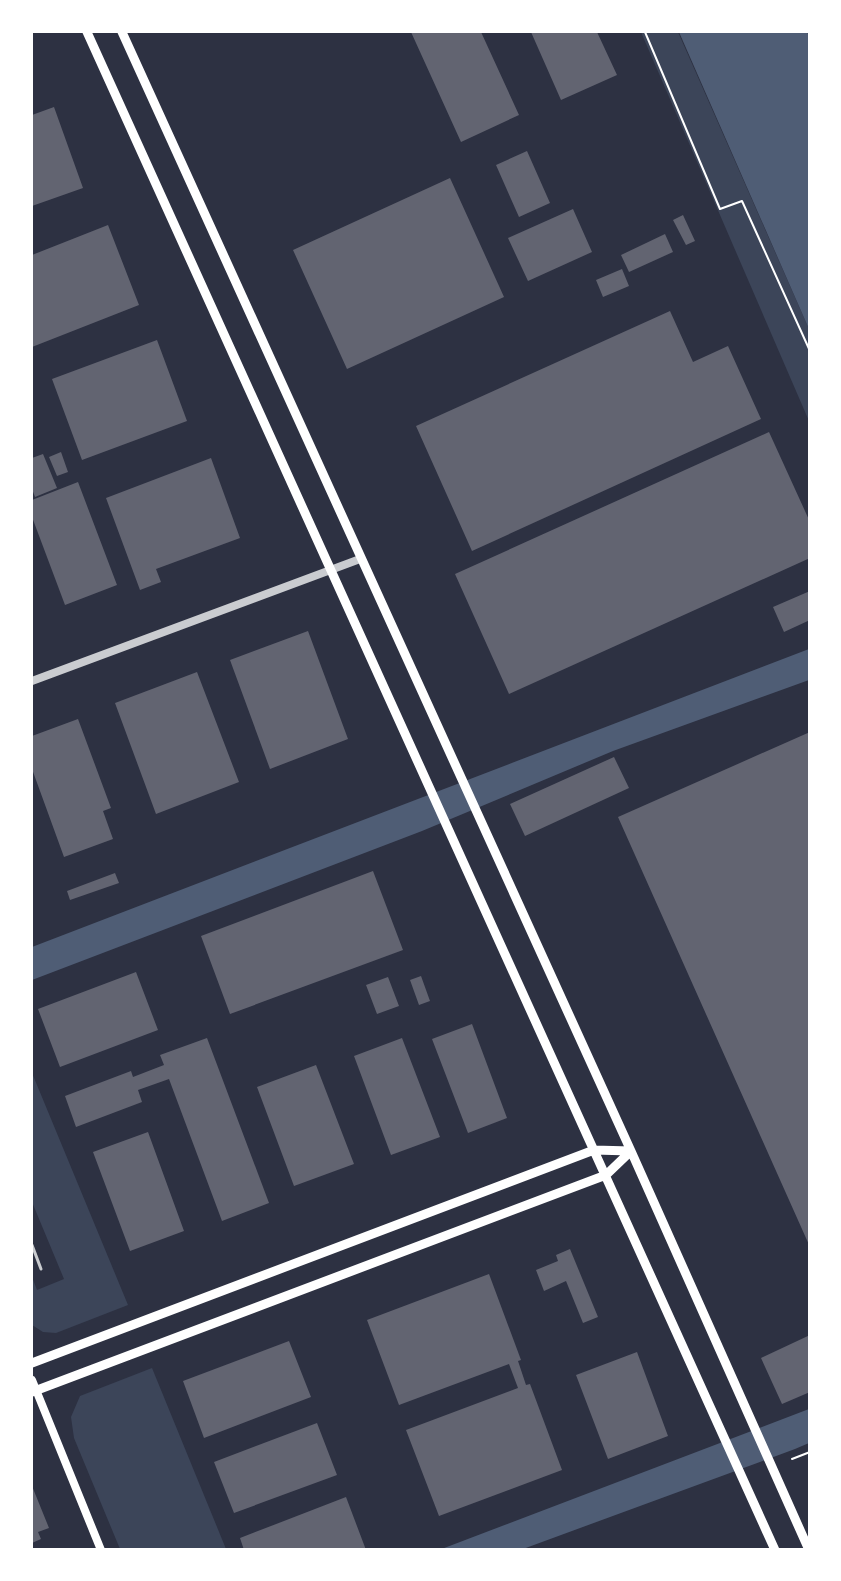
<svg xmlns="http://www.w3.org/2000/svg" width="841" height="1581" font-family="Poppins,sans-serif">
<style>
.green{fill:#3c4559}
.water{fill:#4f5d75}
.building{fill:#626471}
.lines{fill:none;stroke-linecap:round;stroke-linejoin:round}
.path{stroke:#fff;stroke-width:2}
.service{stroke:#caccd0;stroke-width:3}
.tertiary{stroke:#caccd0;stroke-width:8}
.secondary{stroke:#fff;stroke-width:8}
.primary{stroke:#fff;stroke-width:9}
</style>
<rect width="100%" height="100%" fill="#2d3142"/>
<!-- green -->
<path class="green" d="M641,32H678L809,329V421Z
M32,1073L128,1305L56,1333L43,1332L32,1325V1277L37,1290L64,1279L32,1202Z
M152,1368L226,1549H120L74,1438L71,1417L80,1396Z"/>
<!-- water -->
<path class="water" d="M679,32H807L809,36V329Z
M809,649V680L613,751L422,831L32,980V947Z
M809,1409V1443L795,1449L523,1549L439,1550Z"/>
<!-- building -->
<path class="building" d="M411,32H481L519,115L461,142Z
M531,32H597L617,75L561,100Z
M54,107L83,188L32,206V115Z
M527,151L550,203L519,217L496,165Z
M450,178L504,297L347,369L293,250Z
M573,209L592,252L528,281L508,238Z
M683,215L695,241L686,245L673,220Z
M108,225L139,305L32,347V255Z
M665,234L673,252L629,272L621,255Z
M622,269L629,286L603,297L596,280Z
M670,311L693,362L728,346L761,419L472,551L416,426Z
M157,340L187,421L82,460L52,379Z
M769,432L810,522V558L509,694L455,574Z
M61,452L68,472L57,476L49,457Z
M43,454L57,488L35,497L32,489V458Z
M211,458L240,538L156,569L161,582L140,590L106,498Z
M78,482L117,585L65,605L32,517V500Z
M810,591V620L784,632L773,607Z
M308,631L348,739L270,769L230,660Z
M197,672L239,782L156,814L115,703Z
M78,719L111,808L103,811L113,839L64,857L32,769V736Z
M810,732V1247L618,817Z
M614,757L629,788L525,836L510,804Z
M373,871L403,950L230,1014L201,936Z
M115,873L119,883L70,900L67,891Z
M136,972L158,1030L60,1067L38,1009Z
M421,976L430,1001L419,1005L410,980Z
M388,977L399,1006L377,1014L366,985Z
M472,1024L507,1118L468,1133L432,1039Z
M207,1038L269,1203L222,1221L169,1079L138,1090L142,1102L76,1127L65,1096L131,1071L133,1077L164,1065L160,1055Z
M402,1038L440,1137L391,1155L354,1056Z
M316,1065L354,1164L294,1186L257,1087Z
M148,1132L184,1231L130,1251L93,1152Z
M570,1249L598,1317L583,1323L566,1281L544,1291L536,1270L558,1261L556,1255Z
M489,1274L521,1360L518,1361L526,1385L530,1384L562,1470L439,1516L406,1430L518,1388L509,1364L399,1405L367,1320Z
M810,1335V1392L782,1404L761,1358Z
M289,1341L311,1397L204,1438L183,1381Z
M637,1352L668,1436L608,1459L576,1375Z
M317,1423L337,1475L234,1513L214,1462Z
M32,1486L49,1528L38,1532L41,1539L32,1543Z
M346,1497L366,1550H244L240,1538Z"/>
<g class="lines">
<!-- path -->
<path class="path" d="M645,32L720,209L742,201L810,351
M792,1459L810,1452"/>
<!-- service -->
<path class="service" d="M32,1245L41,1269"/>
<!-- tertiary -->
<path class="tertiary" d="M32,681L360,559"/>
<!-- secondary -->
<path class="secondary" d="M32,1380L101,1550"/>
<!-- primary -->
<path class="primary" d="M87,32L775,1550
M122,32L631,1151L809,1550
M32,1363L594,1150L631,1151
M32,1392L606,1175L631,1151"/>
</g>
<!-- border -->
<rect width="841" height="1581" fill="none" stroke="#ffffff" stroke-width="66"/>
</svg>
